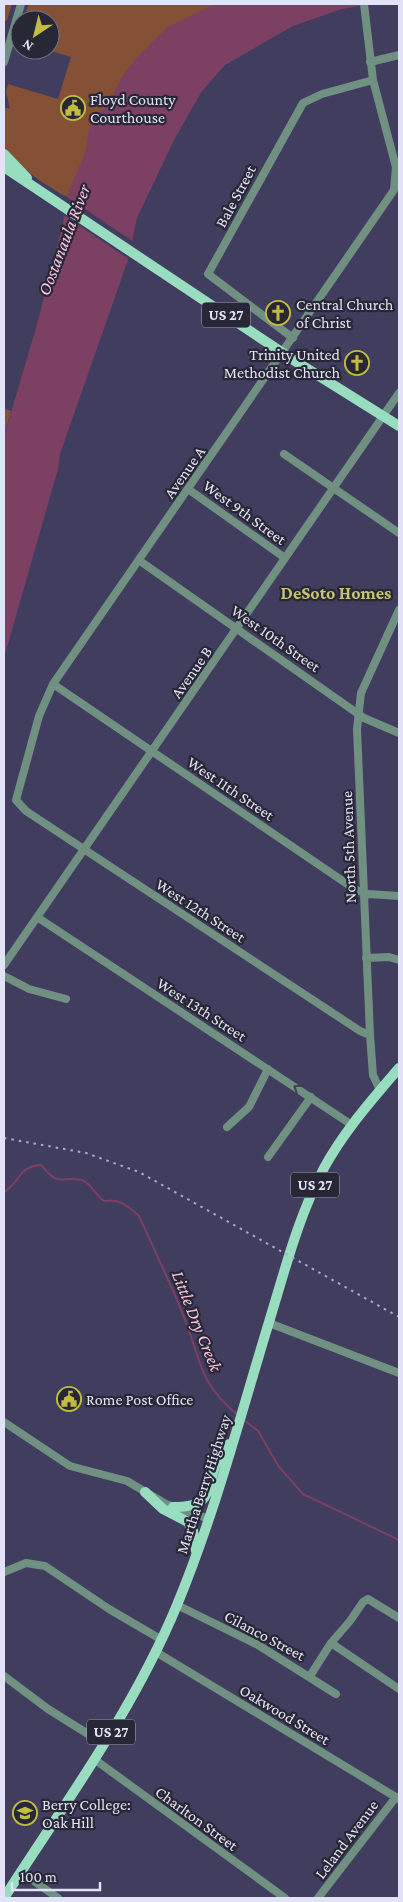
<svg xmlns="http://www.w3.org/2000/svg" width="403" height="1902" font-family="'Crimson Pro',serif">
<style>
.green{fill:#845137}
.water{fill:#7c4062}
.pier{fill:#403d5e}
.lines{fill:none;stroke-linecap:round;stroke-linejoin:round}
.stream{stroke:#7c4062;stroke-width:2}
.minor{stroke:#709082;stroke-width:8}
.major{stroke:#99ddc1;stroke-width:10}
.rail{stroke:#aeadc5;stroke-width:2;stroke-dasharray:2.5 5;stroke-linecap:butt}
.oneway{stroke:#3d464c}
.labels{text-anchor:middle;stroke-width:4.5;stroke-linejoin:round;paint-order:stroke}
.shield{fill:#272735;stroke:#ababbd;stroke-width:1}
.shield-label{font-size:15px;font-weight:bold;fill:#e3e3f7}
.poi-label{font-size:16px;fill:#e3e3f7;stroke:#272735;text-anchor:start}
.street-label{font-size:16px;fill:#e3e3f7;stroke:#272735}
.water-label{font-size:18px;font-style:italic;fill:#fdc4e1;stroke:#272735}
.neighbourhood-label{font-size:18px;font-weight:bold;fill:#c6c375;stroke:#272735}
</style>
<rect width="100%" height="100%" fill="#403d5e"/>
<!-- green -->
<path class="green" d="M4,4H12L7,20L4,22Z
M29,4H273L92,213L40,181L4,152V107L10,109L6,92L8,84L58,99L71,57L51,51L55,39L50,34V20H37L36,15L26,11Z
M4,408L11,411L4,436Z"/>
<!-- water -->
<path class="water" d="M214,4H371L342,9L293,26L225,65L202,91L174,140L137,218L128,260L60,454L58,469L4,658V436L36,328L63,224L65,200L85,153L90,125L111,99L122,77L135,60L168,27Z"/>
<!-- pier -->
<path class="pier" d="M64,195L134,242L130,260L62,214Z"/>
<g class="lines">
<!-- stream -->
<path class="stream" d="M4,1192C20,1183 18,1166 41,1165C61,1189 59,1175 82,1180C91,1183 96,1196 104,1201C119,1198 128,1206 139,1216C153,1247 168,1278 181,1310C201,1355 196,1382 238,1415
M244,1420L258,1431L279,1467L303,1494L399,1540"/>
<!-- minor -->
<path class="minor" d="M364,4L373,80L397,171
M4,62L21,4
M370,62L399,55
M293,338L208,274L303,103L322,94L373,80
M284,454L399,533
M188,489L285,558
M140,561L364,718L399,733
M53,684L356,890L368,894L399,896
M37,917L352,1125
M366,958L389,957L399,960
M4,965L399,393
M4,976L29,989L66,999
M370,1035L360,1031L26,811L16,800L39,716L53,684L394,190L396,166
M380,1090L373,1075L370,1035L357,729L361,693L399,610
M227,1127L249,1107L268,1069
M268,1157L311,1097
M269,1323L399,1373
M4,1422L70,1466L127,1481L166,1504L209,1519
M4,1572L26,1563L45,1566L109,1609L162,1640
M177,1605L258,1645L336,1694
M331,1643L399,1689
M156,1652L399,1799
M4,1676L48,1709L104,1744
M310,1676L331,1643L350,1621L363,1602L368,1599L399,1618
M94,1759L285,1898
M21,1872L58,1898
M318,1898L396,1797"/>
<!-- major -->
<path class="major" d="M4,154L27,178
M4,167L295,361L399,426
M145,1492L163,1509L188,1522L193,1531L196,1551
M173,1507C212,1507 205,1494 216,1464C219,1457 225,1451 229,1444
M4,1898C65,1803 133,1711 177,1605C215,1513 240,1417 269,1322C285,1270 298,1217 324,1168C344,1131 372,1100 399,1068"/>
<!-- rail -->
<path class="rail" d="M4,1138L86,1153L139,1172L399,1317"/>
</g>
<!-- one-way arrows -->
<defs><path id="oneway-chevron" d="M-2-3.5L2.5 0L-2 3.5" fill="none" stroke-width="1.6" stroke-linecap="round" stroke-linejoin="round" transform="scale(1.25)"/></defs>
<use class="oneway" href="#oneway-chevron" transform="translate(297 1088) rotate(-147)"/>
<!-- icons -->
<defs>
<symbol id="civic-ring" viewBox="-11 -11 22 22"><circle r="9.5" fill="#272735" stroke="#c2bd3f" stroke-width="1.5"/><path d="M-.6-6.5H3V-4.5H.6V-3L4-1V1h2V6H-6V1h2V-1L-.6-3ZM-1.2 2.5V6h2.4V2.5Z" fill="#c2bd3f"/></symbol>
<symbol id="church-ring" viewBox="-11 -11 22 22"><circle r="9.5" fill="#272735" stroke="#c2bd3f" stroke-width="1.5"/><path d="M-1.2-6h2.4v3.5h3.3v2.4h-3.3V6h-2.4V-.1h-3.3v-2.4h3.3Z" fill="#c2bd3f"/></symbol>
<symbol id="university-ring" viewBox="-11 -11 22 22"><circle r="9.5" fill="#272735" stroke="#c2bd3f" stroke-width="1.5"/><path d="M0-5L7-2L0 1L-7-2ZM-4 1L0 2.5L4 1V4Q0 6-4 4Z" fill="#c2bd3f"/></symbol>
</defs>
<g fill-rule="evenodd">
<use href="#civic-ring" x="59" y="94" width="28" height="28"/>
<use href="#church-ring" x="264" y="299" width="28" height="28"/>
<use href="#church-ring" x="343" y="349" width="28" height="28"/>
<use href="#civic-ring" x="55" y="1385" width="28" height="28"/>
<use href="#university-ring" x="11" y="1799" width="28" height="28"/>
</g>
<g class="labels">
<!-- shield labels -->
<g class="shield">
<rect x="202" y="302.5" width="48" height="25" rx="4"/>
<rect x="291" y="1172.5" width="48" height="25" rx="4"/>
<rect x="87" y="1719.5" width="48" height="25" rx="4"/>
</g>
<g class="shield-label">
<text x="226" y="320">US 27</text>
<text x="315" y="1190">US 27</text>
<text x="111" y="1737">US 27</text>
</g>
<!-- poi labels -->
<g class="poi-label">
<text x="90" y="105">Floyd County<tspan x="90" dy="18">Courthouse</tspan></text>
<text x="296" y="310">Central Church<tspan x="296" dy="18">of Christ</tspan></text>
<text x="340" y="360" text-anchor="end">Trinity United<tspan x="340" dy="18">Methodist Church</tspan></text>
<text x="86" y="1405">Rome Post Office</text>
<text x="42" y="1810">Berry College:<tspan x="42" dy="18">Oak Hill</tspan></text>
</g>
<!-- street labels -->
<g class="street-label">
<text transform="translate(235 196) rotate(-62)" y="6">Bale Street</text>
<text transform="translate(184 472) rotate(-55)" y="6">Avenue A</text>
<text transform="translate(245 512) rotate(36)" y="6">West 9th Street</text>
<text transform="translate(276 638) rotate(35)" y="6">West 10th Street</text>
<text transform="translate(191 672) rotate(-55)" y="6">Avenue B</text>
<text transform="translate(231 788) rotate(34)" y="6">West 11th Street</text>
<text transform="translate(348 847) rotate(-92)" y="6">North 5th Avenue</text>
<text transform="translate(201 910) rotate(33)" y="6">West 12th Street</text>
<text transform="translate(202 1009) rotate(33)" y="6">West 13th Street</text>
<text transform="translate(203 1484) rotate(-72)" y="6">Martha Berry Highway</text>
<text transform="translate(265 1635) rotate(28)" y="6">Cilanco Street</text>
<text transform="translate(285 1714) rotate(31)" y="6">Oakwood Street</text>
<text transform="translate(197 1818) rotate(36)" y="6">Charlton Street</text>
<text transform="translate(346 1839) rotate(-53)" y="6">Leland Avenue</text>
</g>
<!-- water labels -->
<g class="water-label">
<text transform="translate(64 240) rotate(-69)" y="6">Oostanaula River</text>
<text transform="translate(197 1321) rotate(68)" y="6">Little Dry Creek</text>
</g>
<!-- neighbourhood labels -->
<g class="neighbourhood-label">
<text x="336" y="599">DeSoto Homes</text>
</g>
</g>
<!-- border -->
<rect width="403" height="1902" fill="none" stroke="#e3e3f7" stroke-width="10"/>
<!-- north arrow -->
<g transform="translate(35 35) rotate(215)"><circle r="24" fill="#272735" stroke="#727283"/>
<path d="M0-4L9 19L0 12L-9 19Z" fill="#c2bd3f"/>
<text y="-8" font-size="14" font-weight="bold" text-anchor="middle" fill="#e3e3f7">N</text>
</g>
<!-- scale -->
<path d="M12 1882v8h88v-8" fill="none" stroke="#e3e3f7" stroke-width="2.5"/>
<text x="20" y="1882" font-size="15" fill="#e3e3f7" stroke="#272735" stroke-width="4" paint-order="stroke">100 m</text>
</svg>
